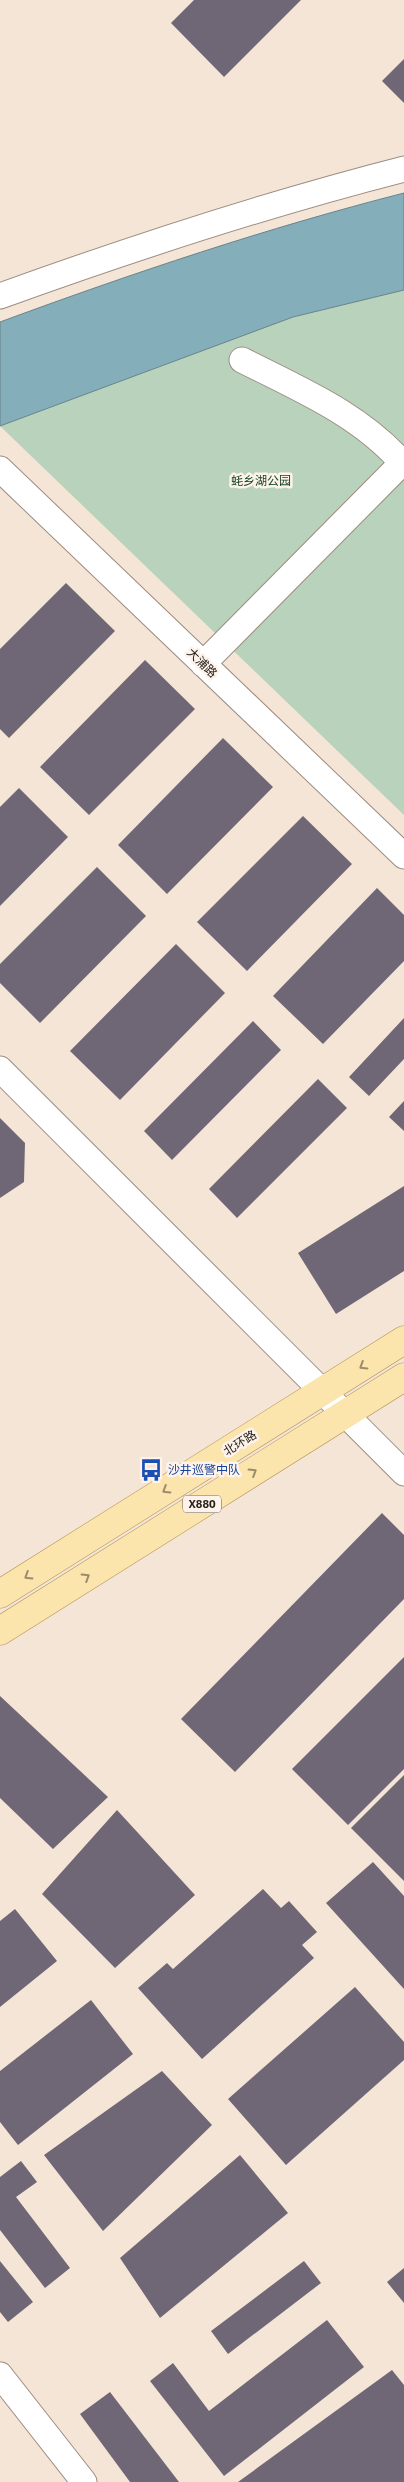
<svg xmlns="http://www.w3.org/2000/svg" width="404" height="2482" font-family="'IBM Plex Sans','Noto Sans SC',sans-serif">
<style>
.green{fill:#b9d2bc}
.water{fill:#84aeb9;stroke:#68838a}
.building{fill:#706776}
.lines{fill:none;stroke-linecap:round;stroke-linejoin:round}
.minor-casing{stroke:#9c8d81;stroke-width:27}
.major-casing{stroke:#b09457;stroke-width:29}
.minor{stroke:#fff;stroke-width:25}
.major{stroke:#fce4ad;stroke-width:28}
.oneway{stroke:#9c8c6b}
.labels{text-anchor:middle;stroke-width:5;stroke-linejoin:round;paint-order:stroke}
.shield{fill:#fdf3eb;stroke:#665f59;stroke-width:1}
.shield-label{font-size:11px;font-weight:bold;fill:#26201b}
.park-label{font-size:12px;fill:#174522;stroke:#fdf3eb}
.street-label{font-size:12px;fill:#26201b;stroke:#fdf3eb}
.transit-label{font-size:12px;fill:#164399;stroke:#fdf3eb;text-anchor:start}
</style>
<rect width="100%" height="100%" fill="#f5e5d7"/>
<!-- green -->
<path class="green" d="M404,290V815L0,426L293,317Z"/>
<!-- water -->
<path class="water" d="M404,193V290L293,317L0,426V322C133,273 267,228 404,193Z"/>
<!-- building -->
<path class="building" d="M194,0H301L224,77L171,23Z
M404,59V103L382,81Z
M66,583L115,631L9,738L0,729V649Z
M145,660L195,709L89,815L40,767Z
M223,738L273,787L167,894L118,845Z
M19,788L68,837L0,906V807Z
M303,816L352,864L247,971L197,922Z
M97,867L146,916L40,1023L0,983V964Z
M377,888L404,915V961L323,1044L273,996Z
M176,944L225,993L120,1100L70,1051Z
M404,1018V1059L369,1096L349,1077Z
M253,1021L281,1050L172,1160L144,1131Z
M318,1079L347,1108L237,1218L209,1189Z
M404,1101V1131L389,1117Z
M0,1118L25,1143L24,1182L0,1198Z
M404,1186V1271L336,1314L298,1253Z
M382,1513L404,1535V1599L235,1772L181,1719Z
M404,1657V1769L348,1825L292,1769Z
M0,1696L108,1797L53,1849L0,1798Z
M404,1775V1881L351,1828Z
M117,1810L195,1895L115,1968L42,1894Z
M373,1862L404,1896V1989L326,1903Z
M263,1889L281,1908L289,1901L317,1932L302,1945L314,1958L202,2059L138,1988L167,1963L173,1969Z
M15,1909L57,1961L0,2007V1921Z
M355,1987L404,2042V2060L286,2165L228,2099Z
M91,2000L133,2054L18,2145L0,2122V2071Z
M162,2071L212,2125L103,2231L44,2155Z
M240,2155L288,2213L160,2318L120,2258Z
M21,2161L37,2182L16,2197L70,2268L45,2288L0,2230V2177Z
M0,2261L33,2302L8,2322L0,2312Z
M304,2261L321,2283L228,2354L211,2331Z
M404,2268V2303L387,2282Z
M327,2320L364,2367L224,2476L150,2381L173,2363L209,2411Z
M392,2370L404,2385V2482H238Z
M110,2392L179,2482H130L80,2414Z"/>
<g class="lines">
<defs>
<path id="minor" d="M0,296C133,248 267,204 404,169
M242,360C299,389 362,415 404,465
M0,469L404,856
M203,664L404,461
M0,1069L404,1473
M0,2375L84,2482"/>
<path id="major" d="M0,1594L404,1340
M0,1631L404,1377"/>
</defs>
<!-- minor casing -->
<use href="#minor" class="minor-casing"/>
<!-- major casing -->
<use href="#major" class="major-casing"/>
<!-- minor -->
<use href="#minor" class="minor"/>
<!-- major -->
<use href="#major" class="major"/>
</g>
<!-- one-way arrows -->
<defs><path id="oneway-chevron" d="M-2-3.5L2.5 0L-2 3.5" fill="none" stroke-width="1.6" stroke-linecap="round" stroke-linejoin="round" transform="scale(1.25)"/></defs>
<g class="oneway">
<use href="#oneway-chevron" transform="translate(363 1366) rotate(148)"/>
<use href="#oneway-chevron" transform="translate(253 1472) rotate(-32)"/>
<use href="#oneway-chevron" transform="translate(166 1490) rotate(148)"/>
<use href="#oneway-chevron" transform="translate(28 1576) rotate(148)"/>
<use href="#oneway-chevron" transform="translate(86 1577) rotate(-32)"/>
</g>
<!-- icons -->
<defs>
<symbol id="bus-bare" viewBox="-9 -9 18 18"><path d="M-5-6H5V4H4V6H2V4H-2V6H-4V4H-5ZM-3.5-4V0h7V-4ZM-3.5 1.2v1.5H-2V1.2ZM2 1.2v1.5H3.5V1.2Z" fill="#1a4fb4" stroke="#fdf3eb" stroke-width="2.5" paint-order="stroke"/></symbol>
</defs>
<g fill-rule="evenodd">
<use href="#bus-bare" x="135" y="1454" width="32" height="32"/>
</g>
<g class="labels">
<!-- shield labels -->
<rect class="shield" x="183" y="1495.5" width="38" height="17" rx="4"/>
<g class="shield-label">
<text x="202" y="1508">X880</text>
</g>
<!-- park labels -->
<g class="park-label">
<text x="261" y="485">蚝乡湖公园</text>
</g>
<!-- street labels -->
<g class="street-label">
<text transform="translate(202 663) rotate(44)" y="4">大浦路</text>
<text transform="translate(240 1443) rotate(-32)" y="4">北环路</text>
</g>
<!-- transit labels -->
<g class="transit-label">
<text x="168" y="1474">沙井巡警中队</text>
</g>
</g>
</svg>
